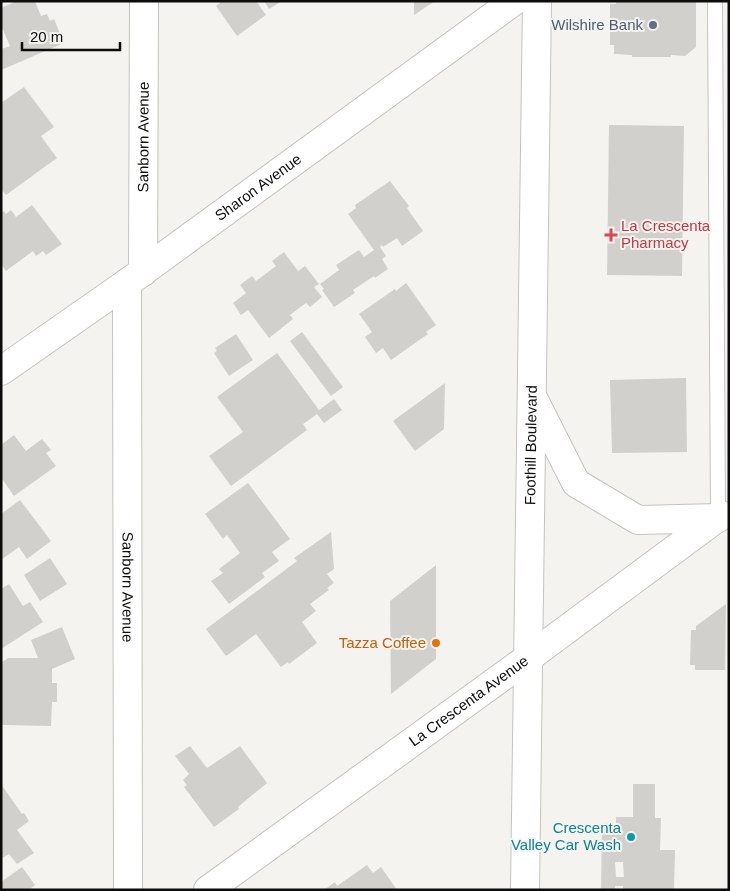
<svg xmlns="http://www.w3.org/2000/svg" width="730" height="891" font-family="Arial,sans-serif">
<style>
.building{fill:#d2d0cd;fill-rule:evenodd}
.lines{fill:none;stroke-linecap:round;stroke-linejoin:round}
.service-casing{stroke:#c5c3c0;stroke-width:16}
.minor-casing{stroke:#c5c3c0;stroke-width:30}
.tertiary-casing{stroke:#c5c3c0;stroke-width:30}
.secondary-casing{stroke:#c5c3c0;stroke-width:30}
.primary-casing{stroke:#c5c3c0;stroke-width:30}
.service{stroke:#fff;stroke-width:14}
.minor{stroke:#fff;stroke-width:28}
.tertiary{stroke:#fff;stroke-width:28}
.secondary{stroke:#fff;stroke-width:28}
.primary{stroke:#fff;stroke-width:28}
.service-dot{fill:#5c6f8a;stroke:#f5f3f0;stroke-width:2}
.health-dot{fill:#e0444e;stroke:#f5f3f0;stroke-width:2}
.food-dot{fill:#e8710a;stroke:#f5f3f0;stroke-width:2}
.culture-dot{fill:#0f9aa8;stroke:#f5f3f0;stroke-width:2}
.labels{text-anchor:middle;stroke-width:4;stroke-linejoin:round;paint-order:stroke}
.service-label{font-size:15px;fill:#4e5e75;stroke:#f5f3f0;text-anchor:end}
.street-label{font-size:15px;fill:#0c0c0b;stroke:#f5f3f0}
.health-label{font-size:15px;fill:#be3a42;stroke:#f5f3f0;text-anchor:start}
.food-label{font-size:15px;fill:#c56008;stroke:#f5f3f0;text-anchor:end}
.culture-label{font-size:15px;fill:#0d838f;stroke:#f5f3f0;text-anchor:end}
</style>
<rect width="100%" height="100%" fill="#f5f3f0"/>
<!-- building -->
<path class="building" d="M17,1H35L41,16L47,14L50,21L54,19L64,43L1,70V49L10,46L1,25V8Z
M222,1H256L266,15L237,36L216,6Z
M264,1H282L269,9Z
M414,1H435L414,15Z
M616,1H696V47L685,56L671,55V57H632V55L614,54V45H610V4H616Z
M24,87L54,127L41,136L57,158L6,195L1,189V103Z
M609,125L684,126L682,276L607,275Z
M390,181L409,206L407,208L423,231L402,246L397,238L383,247L382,245L380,247L386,256L382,259L388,269L375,278L374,276L353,290L355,293L334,307L322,290L324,289L320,284L339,270L336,265L359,250L364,257L374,250L348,214L356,208L355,205Z
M32,205L62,244L46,255L43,251L36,256L33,251L6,271L1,264V213L4,211L6,214L11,210L16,217Z
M284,252L298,271L305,266L319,284L314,287L322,297L310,307L306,303L290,315L293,319L269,338L248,310L241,315L233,303L246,293L240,285L252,276L256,281L276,266L272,261Z
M406,283L436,325L426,332L428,334L391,360L383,348L376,353L365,337L372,332L359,314L395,289L396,291Z
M302,332L343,387L331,396L290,341Z
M236,334L253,360L229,376L214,353L217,351L215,348Z
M277,353L319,410L334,399L342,410L324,423L317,414L303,424L307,430L231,486L209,456L243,432L217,397Z
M686,378L687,452L612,453L610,380Z
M445,383L444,429L415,451L393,421Z
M14,435L26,451L42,439L51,450L46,453L56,466L14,496L3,480L1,481V445Z
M248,483L290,539L272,552L279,561L262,573L265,577L229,604L211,581L223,573L219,569L240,553L227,535L223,539L205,514Z
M20,500L51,541L27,559L19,547L1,560V514Z
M331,532L334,569L327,574L334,583L327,588L329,590L310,604L316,611L302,622L317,643L289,664L288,662L281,667L256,634L226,656L206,629L297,561L294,558Z
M50,558L67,584L40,601L24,575Z
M436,565V659L391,694L390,601Z
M9,584L23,606L30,602L43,622L1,649V589Z
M726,604L725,670H695V665H690L691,630H696V626Z
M62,627L75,659L52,669V683H57V702H52L51,726L1,725V663L8,658H38L31,640Z
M190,746L207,768L240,746L267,783L238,807L239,809L214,827L184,787L187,785L183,780L189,774L175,756Z
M1,784L22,814L24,813L29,821L17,830L34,853L17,864L9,854L1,859Z
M633,784H655V818H661L660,850H675L674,890H623V886H615V890H601L602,823L616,824V817H633ZM615,862H623L624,877H616Z
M367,865L373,873L381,867L397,890H324L335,882L337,886Z
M22,867L35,885L31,888L32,890H1V882Z"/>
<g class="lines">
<defs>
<path id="service" d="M715,1L718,518"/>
<g id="minor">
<path id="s1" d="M143,272L144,1"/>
<path id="s2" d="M127,283L128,890"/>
<path id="s3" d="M1,371L127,283L514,1"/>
</g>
<g id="tertiary">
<path id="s4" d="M208,890L528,658"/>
</g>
<path id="secondary" d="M532,396L576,483L638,520L718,518
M528,658L721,515"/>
<g id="primary">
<path id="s5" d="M525,890L537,1"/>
</g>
</defs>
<!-- service casing -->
<use href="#service" class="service-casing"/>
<!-- minor casing -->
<use href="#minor" class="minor-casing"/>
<!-- tertiary casing -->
<use href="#tertiary" class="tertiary-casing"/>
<!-- secondary casing -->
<use href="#secondary" class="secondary-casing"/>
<!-- primary casing -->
<use href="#primary" class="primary-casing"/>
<!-- service -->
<use href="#service" class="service"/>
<!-- minor -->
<use href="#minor" class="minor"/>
<!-- tertiary -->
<use href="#tertiary" class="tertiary"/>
<!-- secondary -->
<use href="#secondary" class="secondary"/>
<!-- primary -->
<use href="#primary" class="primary"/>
</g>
<!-- markers -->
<circle class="service-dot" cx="653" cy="25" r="5"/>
<path class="health-dot" d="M608.5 227.5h5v5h5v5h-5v5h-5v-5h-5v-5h5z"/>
<circle class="food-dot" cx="436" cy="643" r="5"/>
<circle class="culture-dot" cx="631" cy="837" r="5"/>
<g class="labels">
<!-- service labels -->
<g class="service-label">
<text x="643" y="30">Wilshire Bank</text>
</g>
<!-- street labels -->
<g class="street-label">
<text dy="5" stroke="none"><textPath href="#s1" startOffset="135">Sanborn Avenue</textPath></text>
<text dy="5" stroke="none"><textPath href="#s3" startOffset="316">Sharon Avenue</textPath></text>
<text dy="5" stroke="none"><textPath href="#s5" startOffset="445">Foothill Boulevard</textPath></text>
<text dy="5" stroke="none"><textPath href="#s2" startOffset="304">Sanborn Avenue</textPath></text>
<text dy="5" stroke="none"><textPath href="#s4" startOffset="322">La Crescenta Avenue</textPath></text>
</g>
<!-- health labels -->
<g class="health-label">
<text x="621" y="231">La Crescenta<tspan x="621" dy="17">Pharmacy</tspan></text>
</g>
<!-- food labels -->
<g class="food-label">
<text x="426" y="648">Tazza Coffee</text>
</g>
<!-- culture labels -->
<g class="culture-label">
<text x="621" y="833">Crescenta<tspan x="621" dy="17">Valley Car Wash</tspan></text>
</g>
</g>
<!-- border -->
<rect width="730" height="891" fill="none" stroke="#0c0c0b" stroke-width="5"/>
<!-- scale -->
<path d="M22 42v8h98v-8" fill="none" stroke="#0c0c0b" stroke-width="2.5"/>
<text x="30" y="42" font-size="15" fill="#0c0c0b" stroke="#f5f3f0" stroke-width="4" paint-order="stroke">20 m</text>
</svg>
